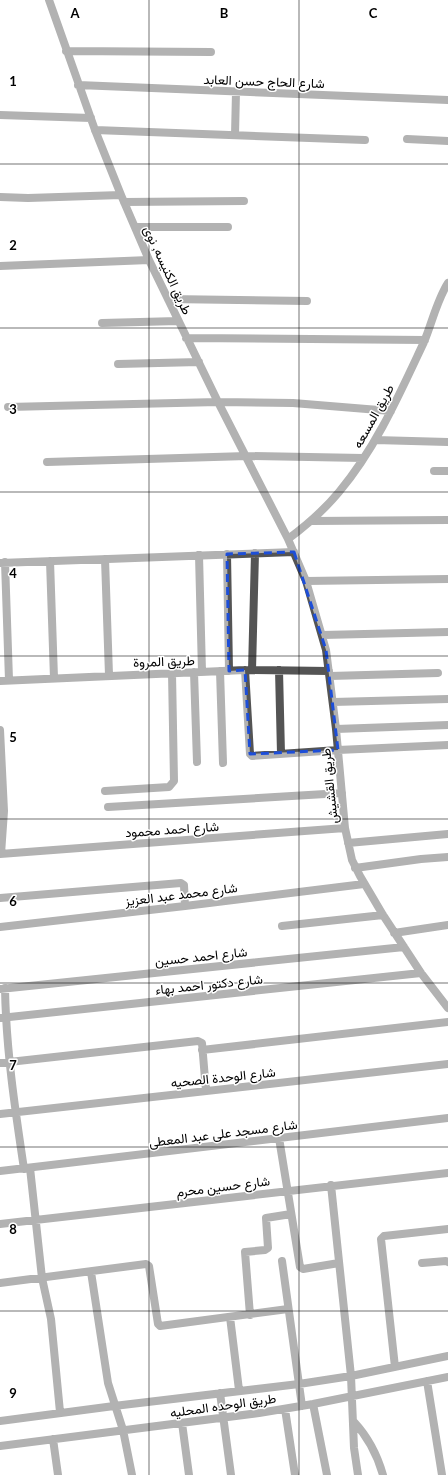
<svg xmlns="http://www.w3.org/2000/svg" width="448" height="1475" font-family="Lato,Vazirmatn,sans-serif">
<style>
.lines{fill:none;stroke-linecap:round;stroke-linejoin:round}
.minor{stroke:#545454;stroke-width:8}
.marked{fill:none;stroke:#1d4ed8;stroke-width:3;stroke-dasharray:8 5;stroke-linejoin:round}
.grid{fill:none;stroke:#000;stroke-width:1;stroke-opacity:0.55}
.labels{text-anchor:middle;stroke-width:3;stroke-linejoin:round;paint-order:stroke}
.street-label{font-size:13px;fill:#000;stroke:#fff}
.grid-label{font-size:13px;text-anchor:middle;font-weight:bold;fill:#000;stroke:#fff;stroke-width:3;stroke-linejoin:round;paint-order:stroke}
</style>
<rect width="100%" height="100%" fill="#fff"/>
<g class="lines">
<!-- minor -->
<path class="minor" d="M49,0L95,130L121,195L149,260L218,402L288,539L306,581L326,650L336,729L345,828L352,860L360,876L383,915L421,973L448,1008
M66,51L211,52
M78,85L448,100
M0,115L91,118
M95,130L365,140
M235,135L236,92
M407,139L448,141
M0,197L28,198L121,195
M124,202L244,201
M135,227H228
M0,266L149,260
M168,299L307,301
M102,323L178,321
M186,338L425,340
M118,364L199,362
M8,407L218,402L293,403L391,411
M375,440L448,442
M47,462L247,456L363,458
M434,471H448
M312,521L448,520
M288,539C307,525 324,510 339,492C376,448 400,393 424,342C432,323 437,300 448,283
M227,554L229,671
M199,555L202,672
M105,559L109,675
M50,561L54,678
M5,562L9,680
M0,563L294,552
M306,581L448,579
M323,635L448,632
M245,670L250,754L252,756L338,750L448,745
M252,670L255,553
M279,670L281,754
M220,671L223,763
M194,672L197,762
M330,676L438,673
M0,681L245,670L329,671
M333,702L448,699
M336,729L448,725
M0,730L4,811L1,854
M105,791L169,787L174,781L172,673
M108,807L342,793
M348,843L448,834
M0,854L345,828
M355,868L421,859L448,857
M0,898L181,883L184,885L185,906
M282,926L383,915
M0,927L185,906L364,884
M394,933L448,925
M5,988C6,1049 15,1109 24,1169
M0,989L404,947
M0,1018L421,973
M202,1050L448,1022
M0,1063L198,1041L202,1043L206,1091
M0,1114L448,1064
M279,1138L300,1267L303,1269L339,1263
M30,1168L42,1278L51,1319L60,1412
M0,1171L448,1118
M331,1185L351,1376L354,1448L358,1475
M0,1224L448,1173
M282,1261L302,1406
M422,1263L446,1261L448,1262
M91,1272L108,1383L123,1430L132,1475
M0,1283L146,1264L149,1266L158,1324L160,1326L288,1309
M250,1315L245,1252L265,1250L268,1248L266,1218L291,1214
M230,1317L239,1390
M395,1367L381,1239L384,1236L448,1229
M427,1381L442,1475
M220,1393L231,1475
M313,1404L327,1475
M285,1409L295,1475
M0,1421L114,1406L299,1384L351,1376L448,1356
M354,1422C369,1438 377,1454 383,1475
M182,1423L189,1475
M53,1439L58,1475
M0,1446L259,1413L313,1404L448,1377"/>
</g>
<!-- marked area -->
<path d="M0 0H448V1475H0ZM294,552L326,650L338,750L250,754L245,670L229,671L227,554Z" fill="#fff" fill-opacity=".55" fill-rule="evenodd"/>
<path class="marked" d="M294,552L326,650L338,750L250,754L245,670L229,671L227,554Z"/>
<!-- grid -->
<path class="grid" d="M149,0V1475M299,0V1475M0,164H448M0,328H448M0,492H448M0,656H448M0,819H448M0,983H448M0,1147H448M0,1311H448"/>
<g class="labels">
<!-- street labels -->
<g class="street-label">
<text transform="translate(264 81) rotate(2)" y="5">شارع الحاج حسن العابد</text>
<text transform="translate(168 270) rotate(65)" y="5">طريق الكنيسه, نوى</text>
<text transform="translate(373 416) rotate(-61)" y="5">طريق المسعه</text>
<text transform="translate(164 661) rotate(-2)" y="5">طريق المروة</text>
<text transform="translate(329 786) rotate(-96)" y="5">طريق القشيش</text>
<text transform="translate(172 829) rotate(-4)" y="5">شارع احمد محمود</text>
<text transform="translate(181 894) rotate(-7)" y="5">شارع محمد عبد العزيز</text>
<text transform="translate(201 956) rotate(-6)" y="5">شارع احمد حسين</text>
<text transform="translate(209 984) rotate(-6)" y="5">شارع دكتور احمد بهاء</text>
<text transform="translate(223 1077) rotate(-6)" y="5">شارع الوحدة الصحيه</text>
<text transform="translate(223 1133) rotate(-7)" y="5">شارع مسجد على عبد المعطى</text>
<text transform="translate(223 1186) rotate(-7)" y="5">شارع حسين محرم</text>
<text transform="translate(223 1405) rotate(-8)" y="5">طريق الوحده المحليه</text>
</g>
</g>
<g class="grid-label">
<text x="75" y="18">A</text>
<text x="224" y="18">B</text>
<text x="373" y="18">C</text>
<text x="13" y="86">1</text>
<text x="13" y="250">2</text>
<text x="13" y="414">3</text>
<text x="13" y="578">4</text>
<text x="13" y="742">5</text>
<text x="13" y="906">6</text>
<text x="13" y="1070">7</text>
<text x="13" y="1234">8</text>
<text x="13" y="1398">9</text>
</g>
</svg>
